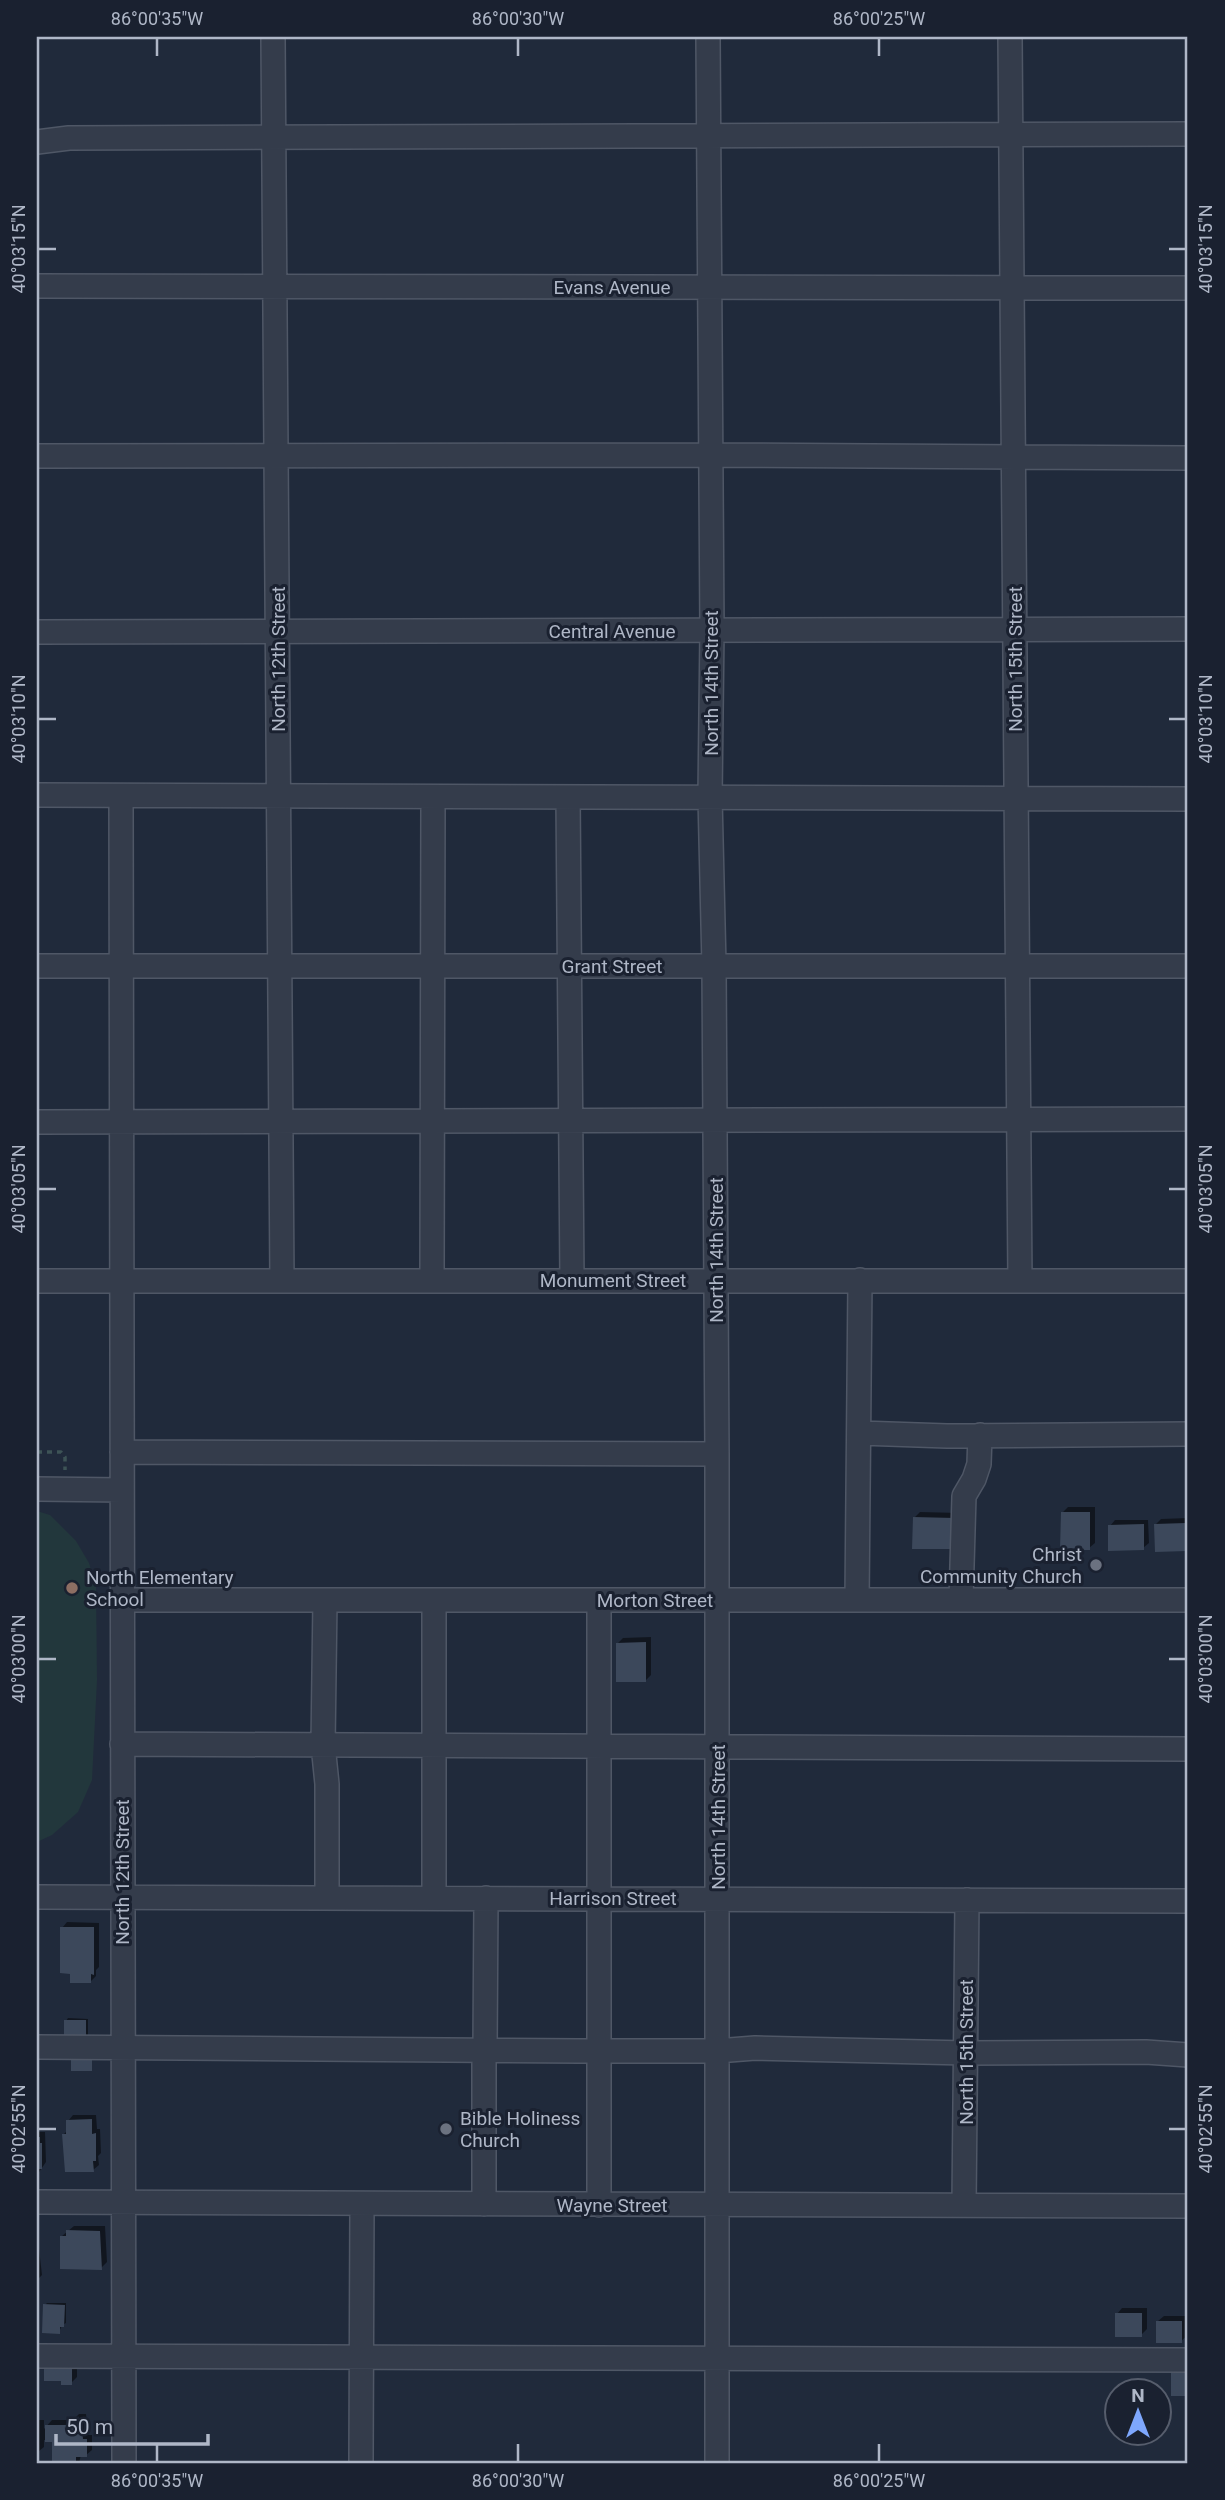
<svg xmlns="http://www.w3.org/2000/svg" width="1225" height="2500" font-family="Roboto,sans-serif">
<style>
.green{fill:#22373c}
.shadow{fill:#0007}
.building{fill:#3c485b}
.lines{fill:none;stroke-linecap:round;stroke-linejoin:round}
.minor-casing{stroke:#4f5766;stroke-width:26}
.path{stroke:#3d5356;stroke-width:3.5;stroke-dasharray:5 5;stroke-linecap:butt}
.minor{stroke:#343c4b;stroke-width:23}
.ticks{fill:none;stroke:#afb7c7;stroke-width:2.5}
.worship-dot{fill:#6b7280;stroke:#1a2130;stroke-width:2.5}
.education-dot{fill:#8d6e63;stroke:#1a2130;stroke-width:2.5}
.labels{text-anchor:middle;stroke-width:6;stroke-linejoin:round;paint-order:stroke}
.street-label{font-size:19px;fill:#afb7c7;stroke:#1a2130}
.poi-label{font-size:19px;fill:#afb7c7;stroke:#1a2130;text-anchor:start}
.neatline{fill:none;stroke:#afb7c7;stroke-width:2.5}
.ticks-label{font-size:18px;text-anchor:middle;fill:#afb7c7}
</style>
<rect width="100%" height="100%" fill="#202a3b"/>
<!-- green -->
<path class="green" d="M37,1511L50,1515L76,1541L89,1563L96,1586L97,1680L92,1780L78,1812L52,1835L37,1842Z"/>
<!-- shadow -->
<path class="shadow" d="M1068,1507H1095V1543L1089,1548L1062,1513Z
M920,1512L960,1513L959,1542L914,1518Z
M1188,1518L1186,1549L1155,1525L1161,1519Z
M1115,1520H1148L1149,1543L1143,1548L1110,1526Z
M651,1637V1675L646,1680L618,1643L623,1638Z
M67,1922L99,1923V1967L96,1970V1976L90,1982L62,1928Z
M37,1929L39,1966L37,1968Z
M68,2018L88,2019V2037L86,2039L66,2021Z
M73,2115H96L97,2129H100L101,2153L98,2156L99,2165L93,2170L64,2134L68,2130V2121Z
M37,2132H45L46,2162L37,2175Z
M74,2226H105L107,2262L101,2268L62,2236Z
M37,2231L42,2275L37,2280Z
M47,2303H66V2323L62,2325L59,2332L45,2305Z
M1122,2308H1147V2329L1141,2335L1117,2314Z
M1164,2316H1187V2336L1181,2341L1158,2321Z
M52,2356H77V2377L71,2383Z
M79,2414H86L88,2435H92V2450L86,2455H81L79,2463H53L54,2440H44V2447L39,2451V2463H37V2420H44V2429L52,2420H73Z"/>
<!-- building -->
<path class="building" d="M1061,1512H1090V1550H1060Z
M913,1517L955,1518L954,1549H912Z
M1186,1523L1187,1551L1155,1552L1154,1524Z
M1144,1524V1550L1108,1551V1525Z
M646,1642V1682H616V1643Z
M60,1927H94V1975L91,1974V1983H70V1974L60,1973Z
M64,2020H86V2041H64Z
M71,2057H92V2071H71Z
M92,2119V2134L96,2133V2161H93L94,2172H65L62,2134H66V2120Z
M37,2137H40V2143H42V2169H37Z
M66,2230L100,2231L102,2270L60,2269V2236H66Z
M43,2304L65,2305L64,2327H60V2334L42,2333Z
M1115,2313H1142V2337H1115Z
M1156,2321H1182V2343H1156Z
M44,2361H72V2385H61V2381H44Z
M1171,2370H1188V2396H1171Z
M72,2418H81L83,2439H87V2457H76V2463H52V2442H45V2425H72Z"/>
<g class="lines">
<defs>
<path id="minor" d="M273,37L282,1281
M708,37L712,630L710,797L714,966L717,1454V2463
M1010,37L1020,1281
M37,142L69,138L1188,134
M37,286L1188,288
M37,456L711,455L1188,458
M37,632L1188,629
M37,795L1188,799
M121,796L124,2463
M568,797L572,1280
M37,966H1188
M37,1122L1188,1119
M37,1281H1188
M432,1281L433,797
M860,1433L947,1436L1188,1434
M122,1452L717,1454
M37,1489L122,1490
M121,1600H1188
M325,1600L323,1745L327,1784V1898
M599,1600V2205
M857,1600L860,1280
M961,1600L964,1496L974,1479L979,1464L980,1435
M122,1744L1188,1749
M37,1897L1188,1901
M434,1898V1600
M37,2047L579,2051H717L755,2048L966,2053L1146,2052L1188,2055
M485,2050L486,1898
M37,2202L1188,2206
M484,2204V2061
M964,2205L967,1900
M37,2356L1188,2360
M361,2463L362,2204"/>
</defs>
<!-- minor casing -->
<use href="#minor" class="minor-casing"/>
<!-- path -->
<path class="path" d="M37,1452H61L65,1457V1470"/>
<!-- minor -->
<use href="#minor" class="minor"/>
</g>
<!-- ticks -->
<path class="ticks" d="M157,38V56M518,38V56M879,38V56M38,249H56M1169,249H1186M38,719H56M1169,719H1186M38,1189H56M1169,1189H1186M38,1659H56M1169,1659H1186M38,2129H56M1169,2129H1186M157,2444V2462M518,2444V2462M879,2444V2462"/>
<!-- markers -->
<g class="worship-dot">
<circle cx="1096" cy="1565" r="7"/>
<circle cx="446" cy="2129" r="7"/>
</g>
<circle class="education-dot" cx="72" cy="1588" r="7"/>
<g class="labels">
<!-- street labels -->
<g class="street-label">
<text x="612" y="294">Evans Avenue</text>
<text x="612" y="638">Central Avenue</text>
<text transform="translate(278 659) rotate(-90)" y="7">North 12th Street</text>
<text transform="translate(1015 659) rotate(-90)" y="7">North 15th Street</text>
<text transform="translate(711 683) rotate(-90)" y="7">North 14th Street</text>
<text x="612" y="973">Grant Street</text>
<text transform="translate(716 1250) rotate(-90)" y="7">North 14th Street</text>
<text x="613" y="1287">Monument Street</text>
<text x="655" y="1607">Morton Street</text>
<text transform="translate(718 1817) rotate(-90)" y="7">North 14th Street</text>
<text transform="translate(122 1872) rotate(-90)" y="7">North 12th Street</text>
<text x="613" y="1905">Harrison Street</text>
<text transform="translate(966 2052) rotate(-90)" y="7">North 15th Street</text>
<text x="612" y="2212">Wayne Street</text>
</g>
<!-- poi labels -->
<g class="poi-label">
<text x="1082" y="1561" text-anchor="end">Christ<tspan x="1082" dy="22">Community Church</tspan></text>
<text x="86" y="1584">North Elementary<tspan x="86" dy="22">School</tspan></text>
<text x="460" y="2125">Bible Holiness<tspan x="460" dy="22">Church</tspan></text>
</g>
</g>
<!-- border -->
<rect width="1225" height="2500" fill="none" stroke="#1a2130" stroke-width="77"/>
<!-- north arrow -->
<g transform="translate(1138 2412)"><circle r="33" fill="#1a2130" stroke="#565d6c" stroke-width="2"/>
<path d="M0-5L12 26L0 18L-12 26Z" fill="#7ea7fd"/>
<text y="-10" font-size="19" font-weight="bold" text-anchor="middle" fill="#afb7c7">N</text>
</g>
<!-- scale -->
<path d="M56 2434v10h152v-10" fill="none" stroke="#afb7c7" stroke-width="3.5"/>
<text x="66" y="2434" font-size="21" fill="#afb7c7" stroke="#1a2130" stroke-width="5" paint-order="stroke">50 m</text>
<rect x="38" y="38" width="1148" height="2424" class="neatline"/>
<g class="ticks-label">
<text x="157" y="25">86°00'35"W</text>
<text x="518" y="25">86°00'30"W</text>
<text x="879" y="25">86°00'25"W</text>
<text transform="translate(19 249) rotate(-90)" y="6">40°03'15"N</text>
<text transform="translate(1206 249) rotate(-90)" y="6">40°03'15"N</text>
<text transform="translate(19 719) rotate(-90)" y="6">40°03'10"N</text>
<text transform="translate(1206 719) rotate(-90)" y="6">40°03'10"N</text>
<text transform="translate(19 1189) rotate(-90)" y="6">40°03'05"N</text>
<text transform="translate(1206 1189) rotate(-90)" y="6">40°03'05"N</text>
<text transform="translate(19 1659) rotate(-90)" y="6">40°03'00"N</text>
<text transform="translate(1206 1659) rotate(-90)" y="6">40°03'00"N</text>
<text transform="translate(19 2129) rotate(-90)" y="6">40°02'55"N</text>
<text transform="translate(1206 2129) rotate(-90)" y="6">40°02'55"N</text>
<text x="157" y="2487">86°00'35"W</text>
<text x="518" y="2487">86°00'30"W</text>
<text x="879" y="2487">86°00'25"W</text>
</g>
</svg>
